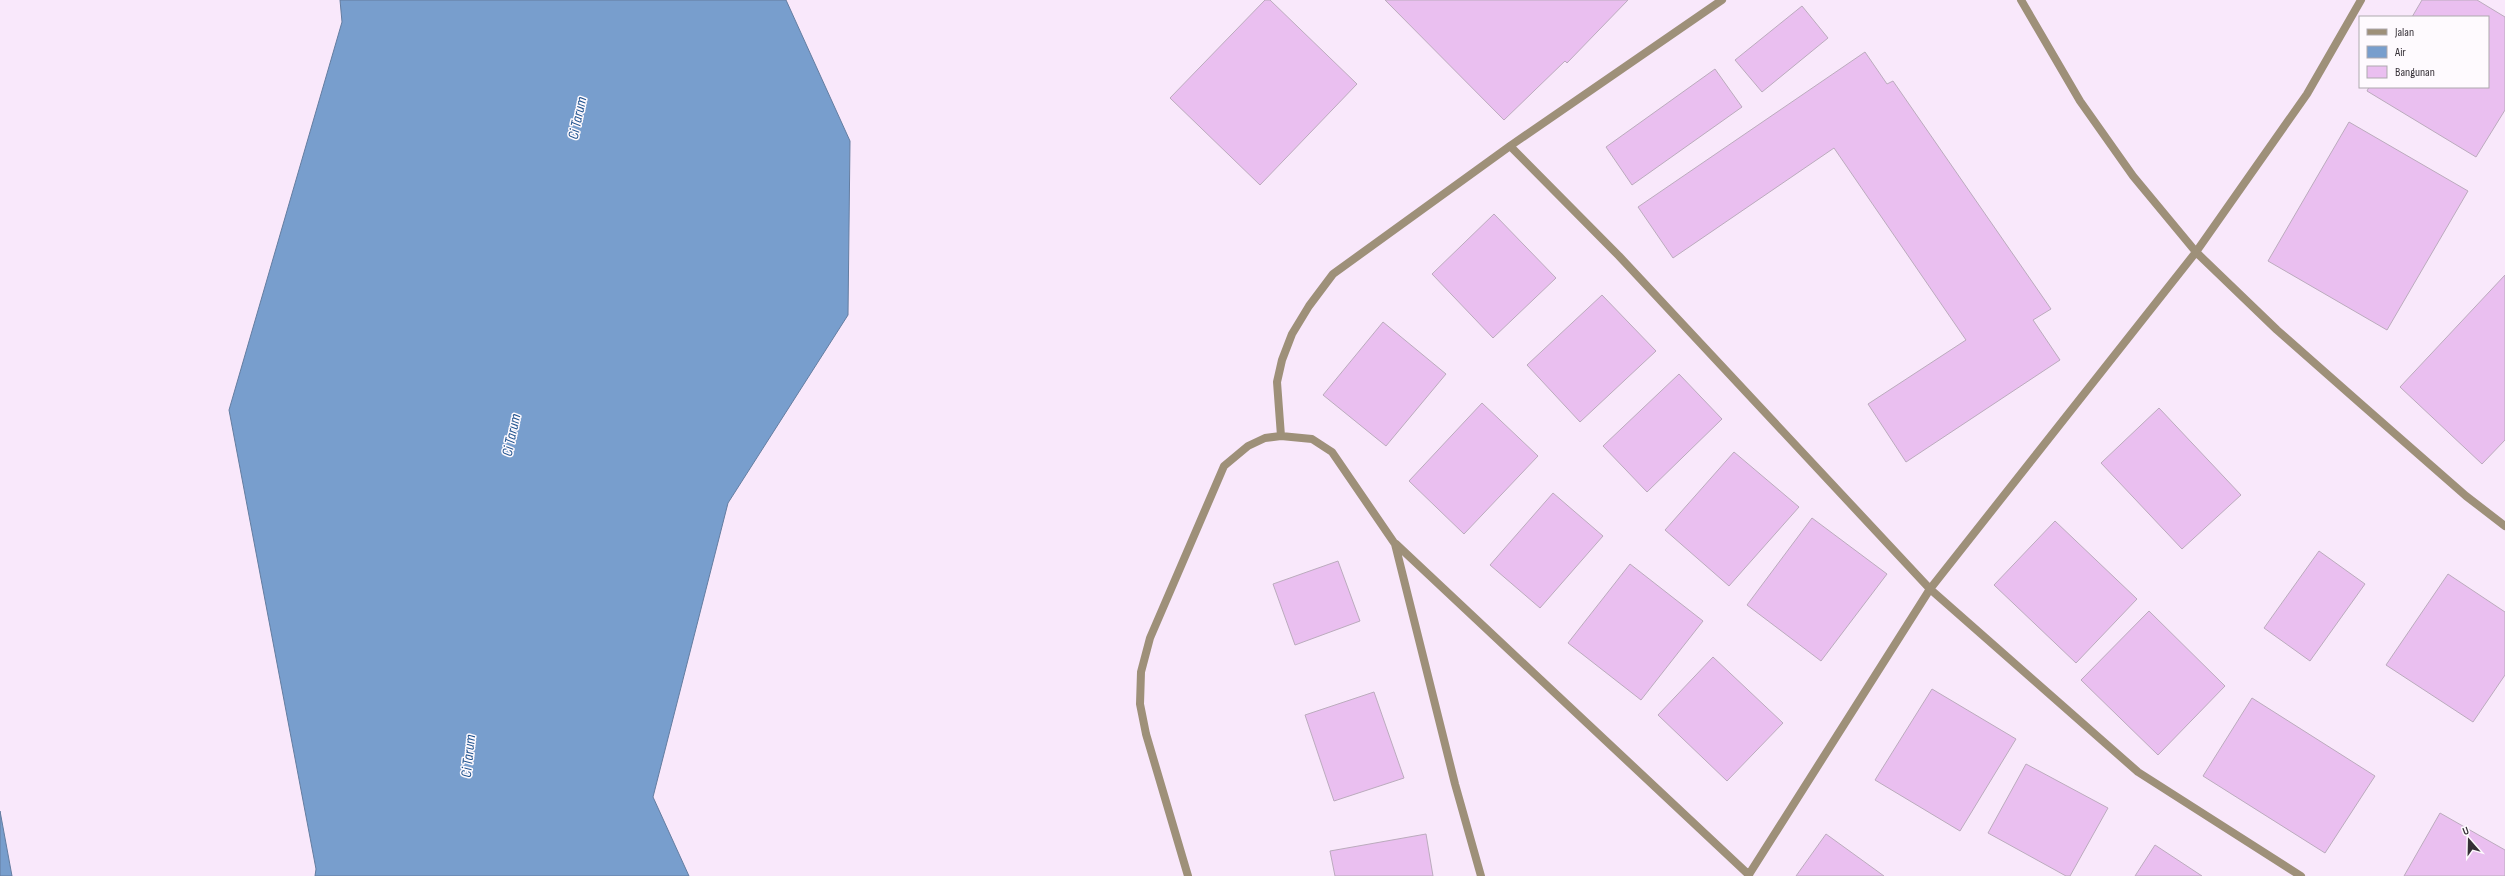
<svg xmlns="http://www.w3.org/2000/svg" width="2505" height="876" font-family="'Sofia Sans Condensed',sans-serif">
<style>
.water{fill:#789ecd;stroke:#647da0}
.building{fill:#eabff0;stroke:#bbabbd}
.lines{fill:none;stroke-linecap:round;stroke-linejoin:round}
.street{stroke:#9e9079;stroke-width:8}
.labels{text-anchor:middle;stroke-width:3;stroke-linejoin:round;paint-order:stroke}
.water-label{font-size:15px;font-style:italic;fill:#21548f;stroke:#fefafe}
</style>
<rect width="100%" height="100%" fill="#f9e8fb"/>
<!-- water -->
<path class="water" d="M340,0H786L850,141L848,315L728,503L653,797L689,876H315L316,869L229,410L342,22Z
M0,811L12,876H0Z"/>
<!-- building -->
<path class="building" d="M1265,0H1270L1357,84L1260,185L1170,98Z
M1385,0H1628L1567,63L1565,61L1504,120Z
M2422,0H2477L2505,17V110L2476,157L2367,91L2369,87H2488V17H2412Z
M1802,6L1828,38L1762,92L1735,60Z
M1865,52L1887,84L1893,81L2051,309L2033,320L2060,360L1906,462L1868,404L1966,340L1834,148L1673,258L1638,207Z
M1715,69L1742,107L1632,185L1606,147Z
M2349,122L2468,191L2387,330L2268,261Z
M1494,214L1556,278L1493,338L1432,274Z
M2505,275V440L2482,464L2400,387Z
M1602,295L1656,351L1580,422L1527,365Z
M1383,322L1446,374L1386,446L1323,395Z
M1679,374L1722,419L1647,492L1603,446Z
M1482,403L1538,456L1464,534L1409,481Z
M2159,408L2241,495L2182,549L2101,463Z
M1734,452L1799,507L1729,586L1665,530Z
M1553,493L1603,536L1540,608L1490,565Z
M1812,518L1887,574L1821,661L1747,605Z
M2055,521L2137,599L2076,663L1994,585Z
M2319,551L2365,584L2310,661L2264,628Z
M1338,561L1360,621L1295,645L1273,584Z
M1630,564L1703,621L1641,700L1568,643Z
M2448,574L2505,612V675L2473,722L2386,665Z
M2149,611L2225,686L2158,755L2081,680Z
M1713,657L1783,723L1727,781L1658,715Z
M1932,689L2016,739L1960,831L1875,780Z
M1374,692L1404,778L1334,801L1305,715Z
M2252,698L2375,776L2325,853L2203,776Z
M2026,764L2108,808L2070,876H2066L1988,833Z
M2440,813L2505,850V876H2404Z
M1426,834L1433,876H1335L1330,851Z
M1826,834L1884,876H1796Z
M2155,845L2202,876H2135Z"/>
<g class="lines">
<!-- street -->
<path class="street" d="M2021,0L2080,101L2133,176L2196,252L2277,330L2361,404L2466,496L2505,526
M1510,146L1619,256L1930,589L2138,772L2301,876
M1281,436L1277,382L1282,360L1292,334L1309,306L1333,274L1510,146L1722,0
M1396,544L1749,875
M1188,876L1146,734L1140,704L1141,672L1150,638L1224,466L1248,446L1265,438L1281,436L1312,439L1332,452L1395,544L1455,784L1481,876
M1748,876L1930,589L2196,252L2307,94L2361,0"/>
</g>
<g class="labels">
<!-- water labels -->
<g class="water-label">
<text transform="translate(577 118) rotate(-78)" y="5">Ci Tarum</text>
<text transform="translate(511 435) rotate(-78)" y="5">Ci Tarum</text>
<text transform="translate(468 756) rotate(-84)" y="5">Ci Tarum</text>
</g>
</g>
<!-- legend -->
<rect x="2359" y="16" width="130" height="72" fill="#fefafe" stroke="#aea9ae"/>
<rect x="2367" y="29" width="20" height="6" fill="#9e9079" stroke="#aea9ae"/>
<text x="2395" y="36" font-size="12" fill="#352f36">Jalan</text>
<rect x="2367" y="46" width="20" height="12" fill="#789ecd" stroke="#aea9ae"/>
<text x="2395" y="56" font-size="12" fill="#352f36">Air</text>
<rect x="2367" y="66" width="20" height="12" fill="#eabff0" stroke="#aea9ae"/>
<text x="2395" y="76" font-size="12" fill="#352f36">Bangunan</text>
<!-- north arrow -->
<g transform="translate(2469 840) rotate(340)" stroke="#fefafe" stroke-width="3" paint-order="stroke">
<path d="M0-3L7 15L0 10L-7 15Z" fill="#352f36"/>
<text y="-6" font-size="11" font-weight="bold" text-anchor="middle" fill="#352f36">U</text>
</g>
</svg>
